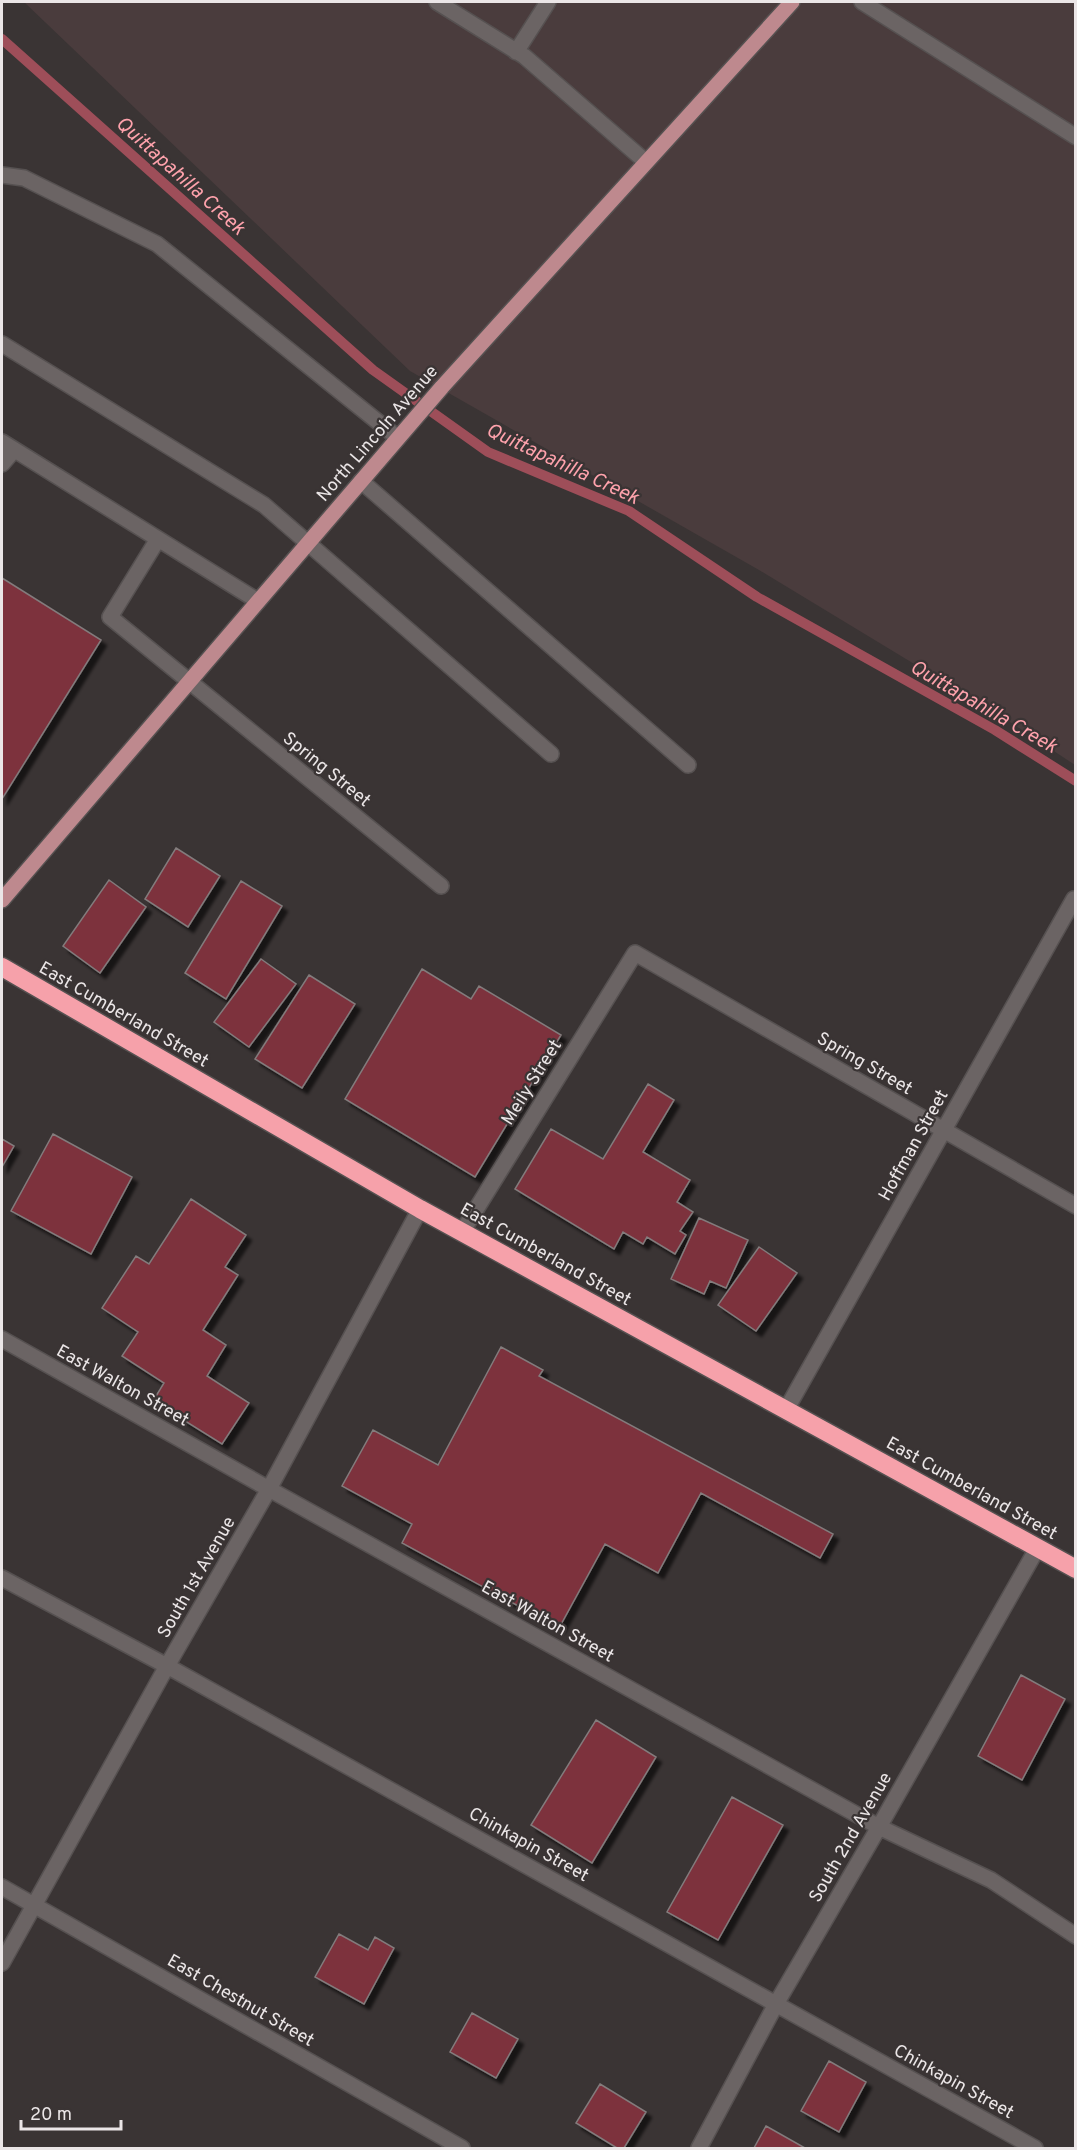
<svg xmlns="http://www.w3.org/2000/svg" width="1077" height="2150" font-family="Overpass,sans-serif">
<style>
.built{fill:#4a3c3d}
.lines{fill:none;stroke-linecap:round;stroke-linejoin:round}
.stream{stroke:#9e4e59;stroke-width:10}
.building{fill:#7d303d;stroke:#837b7c;stroke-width:1.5;filter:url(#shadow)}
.minor-casing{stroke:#565151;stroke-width:18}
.major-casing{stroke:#565151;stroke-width:18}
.highway-casing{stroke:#565151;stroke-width:21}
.minor{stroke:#6b6464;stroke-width:15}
.major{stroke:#be898e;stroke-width:15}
.highway{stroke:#f6a1aa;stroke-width:18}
.labels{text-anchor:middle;stroke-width:4.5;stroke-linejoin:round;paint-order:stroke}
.street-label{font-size:18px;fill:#ebe6e7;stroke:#3a3434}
.water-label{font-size:20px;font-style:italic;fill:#fea2ac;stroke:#3a3434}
</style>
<defs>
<filter id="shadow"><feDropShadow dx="5.5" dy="5.5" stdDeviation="1.5" flood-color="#0009"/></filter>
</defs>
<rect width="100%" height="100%" fill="#3a3434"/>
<!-- built -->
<path class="built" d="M24,2H1075V765L1010,722L759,570L410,371Z"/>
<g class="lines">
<!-- stream -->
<path class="stream" d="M2,39L373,370L488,452L629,511L757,597L995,730L1076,781"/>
</g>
<!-- building -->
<path class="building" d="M2,578L101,640L2,799Z
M176,848L220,876L188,927L145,899Z
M109,880L146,907L100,973L63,946Z
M241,881L282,906L226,999L185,973Z
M261,959L296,984L249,1047L214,1022Z
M422,969L471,999L479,986L561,1035L475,1177L345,1099Z
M309,975L355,1004L302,1088L255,1059Z
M648,1084L674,1100L643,1152L690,1180L677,1202L693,1212L680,1231L686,1235L675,1254L647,1237L643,1244L623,1232L614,1249L515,1189L551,1129L603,1159Z
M53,1134L132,1177L91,1254L11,1211Z
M2,1139L14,1146L2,1167Z
M191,1199L246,1235L225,1267L238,1275L203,1330L226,1345L207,1376L249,1403L222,1444L153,1401L164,1383L122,1356L138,1332L102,1308L136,1256L149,1264Z
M699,1218L748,1240L726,1288L710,1281L704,1294L671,1279Z
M759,1247L797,1273L756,1331L718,1305Z
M501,1347L543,1370L539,1376L833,1534L820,1558L701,1493L658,1573L605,1544L559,1628L402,1543L412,1524L342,1486L373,1430L438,1465Z
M1021,1675L1065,1699L1022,1780L978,1756Z
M596,1720L656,1757L592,1863L531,1825Z
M732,1797L783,1825L718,1940L667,1912Z
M339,1934L368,1950L375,1937L394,1948L364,2004L315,1977Z
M472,2013L518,2039L496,2078L450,2052Z
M829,2061L866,2082L839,2132L801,2111Z
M600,2084L646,2112L624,2148H617L576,2123Z
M766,2126L805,2148H754Z"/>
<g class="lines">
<defs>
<path id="minor" d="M437,2L524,56L646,162
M862,2L1076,137
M516,52L548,2
M2,175L24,178L157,244L398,438
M2,344L264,505L551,754
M2,442L258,601
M2,464L14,450
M361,481L688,765
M158,539L110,617L441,886
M462,1232L635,953L1076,1206
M2,1339L269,1489L879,1827L991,1880L1076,1936
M786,1410L1074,899H1076
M2,1578L167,1666L1035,2148
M2,1887L462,2148
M2,1963L167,1666L269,1489L420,1209
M699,2148L776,2004L879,1827L1038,1547"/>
<path id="major" d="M2,900L442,387L792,2"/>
<path id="highway" d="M2,967L420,1209L1076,1569"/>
</defs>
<!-- minor casing -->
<use href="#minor" class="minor-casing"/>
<!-- major casing -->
<use href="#major" class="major-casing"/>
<!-- highway casing -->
<use href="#highway" class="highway-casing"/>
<!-- minor -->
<use href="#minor" class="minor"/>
<!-- major -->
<use href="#major" class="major"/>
<!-- highway -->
<use href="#highway" class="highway"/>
</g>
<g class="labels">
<!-- street labels -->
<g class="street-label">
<text transform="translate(377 433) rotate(-49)" y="6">North Lincoln Avenue</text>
<text transform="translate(327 769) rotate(39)" y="6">Spring Street</text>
<text transform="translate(124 1014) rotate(30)" y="6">East Cumberland Street</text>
<text transform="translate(865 1063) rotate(30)" y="6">Spring Street</text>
<text transform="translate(531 1082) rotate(-58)" y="6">Meily Street</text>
<text transform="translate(913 1145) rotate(-61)" y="6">Hoffman Street</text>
<text transform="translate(546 1254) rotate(29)" y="6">East Cumberland Street</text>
<text transform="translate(123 1385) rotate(29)" y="6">East Walton Street</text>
<text transform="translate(972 1488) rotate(29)" y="6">East Cumberland Street</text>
<text transform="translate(196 1577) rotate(-60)" y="6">South 1st Avenue</text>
<text transform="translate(548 1621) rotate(29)" y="6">East Walton Street</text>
<text transform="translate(850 1837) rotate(-60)" y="6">South 2nd Avenue</text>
<text transform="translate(529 1844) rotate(29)" y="6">Chinkapin Street</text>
<text transform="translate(241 2000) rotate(30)" y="6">East Chestnut Street</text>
<text transform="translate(954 2081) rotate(29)" y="6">Chinkapin Street</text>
</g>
<!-- water labels -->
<g class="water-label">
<text transform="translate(181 175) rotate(42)" y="7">Quittapahilla Creek</text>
<text transform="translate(563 463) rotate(25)" y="7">Quittapahilla Creek</text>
<text transform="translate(984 706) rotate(30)" y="7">Quittapahilla Creek</text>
</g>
</g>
<!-- border -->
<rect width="1077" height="2150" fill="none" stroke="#ebe6e7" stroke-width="6"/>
<!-- scale -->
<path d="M21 2120v9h100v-9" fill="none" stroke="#ebe6e7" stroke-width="3"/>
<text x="30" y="2120" font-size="18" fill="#ebe6e7" stroke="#3a3434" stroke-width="4.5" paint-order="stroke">20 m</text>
</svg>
